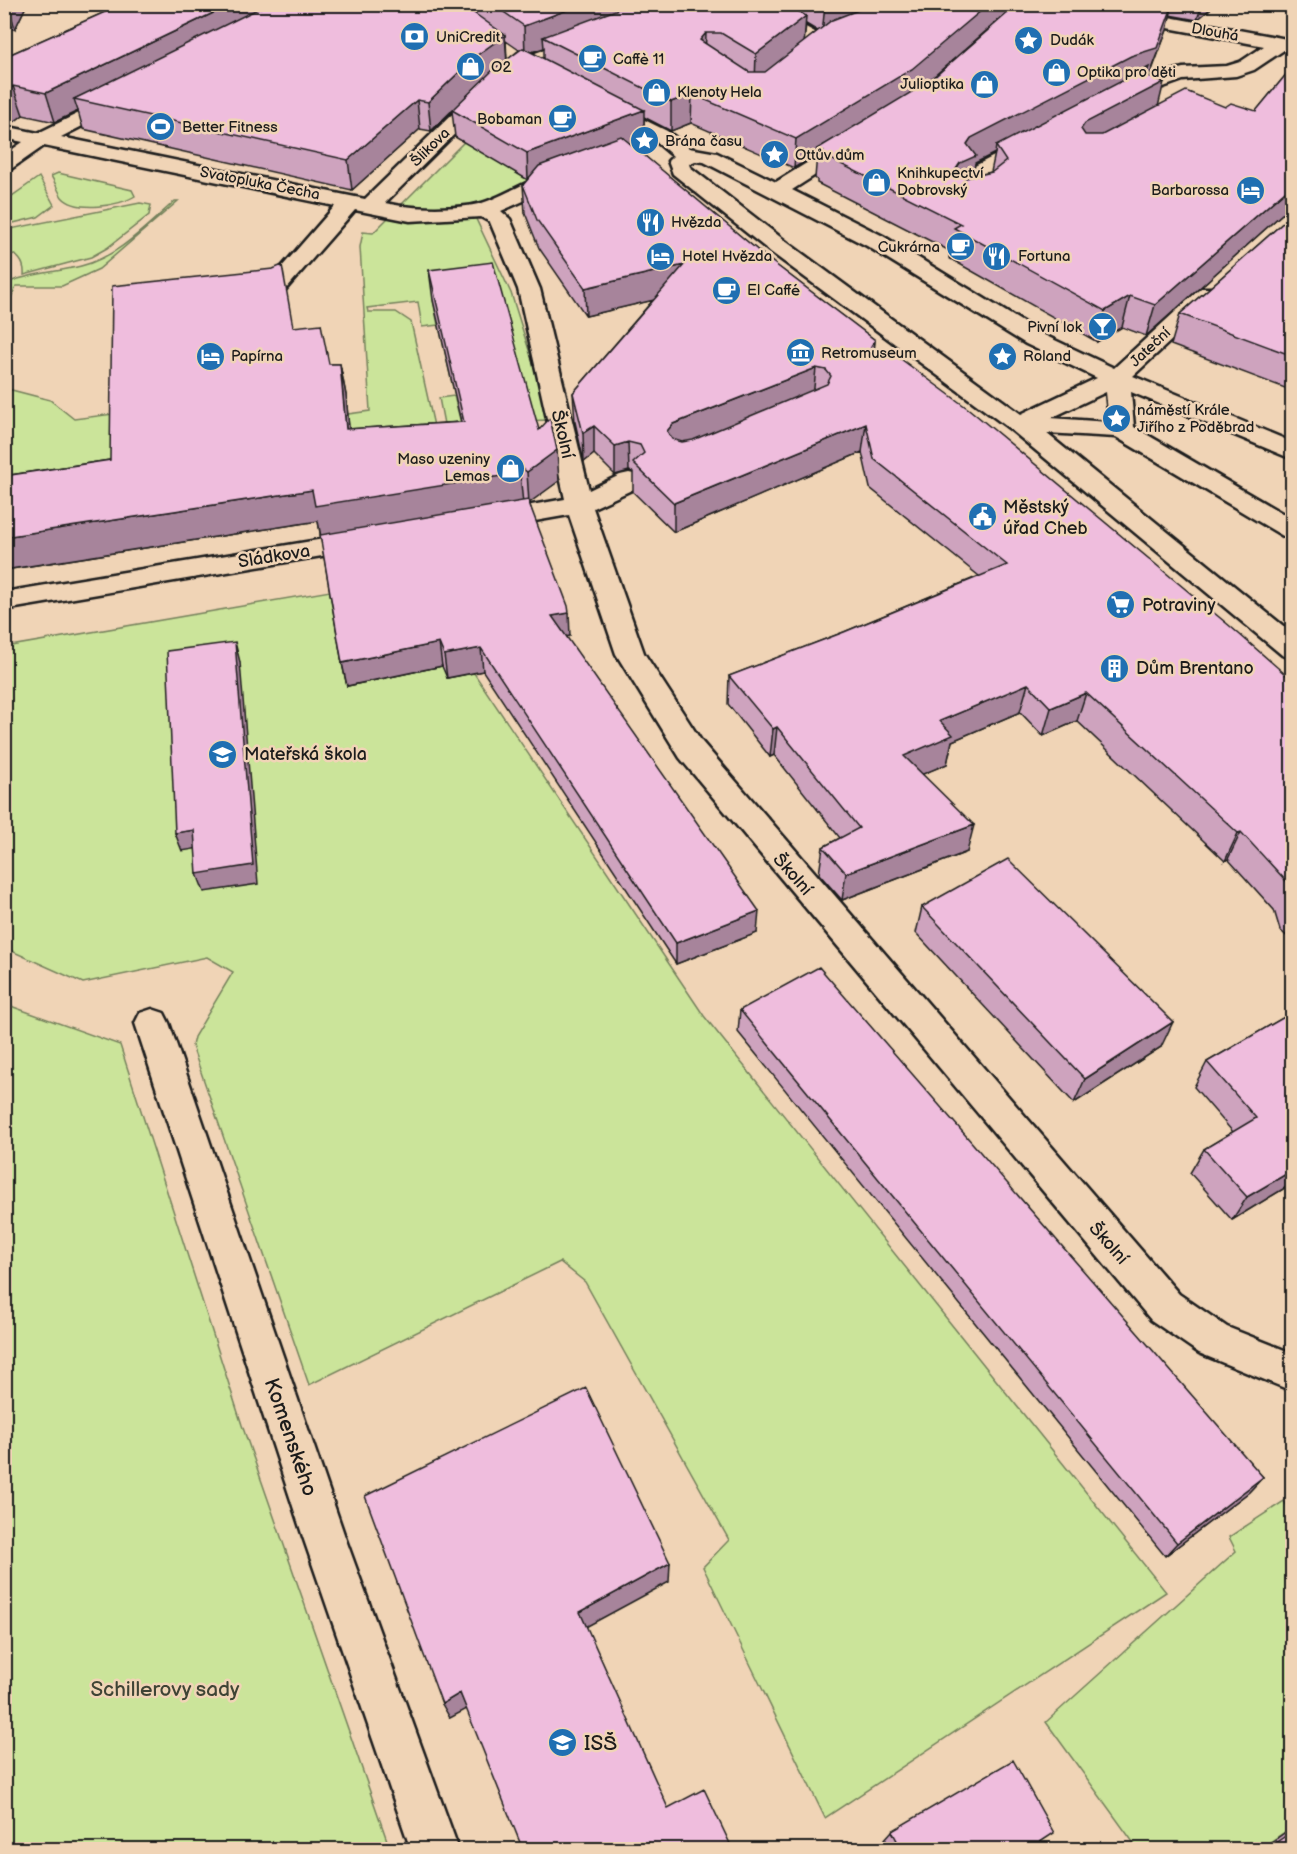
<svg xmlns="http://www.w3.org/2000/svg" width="1297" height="1854" font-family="'Balsamiq Sans',sans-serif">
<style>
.green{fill:#cbe49a;stroke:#74805b;stroke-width:1.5}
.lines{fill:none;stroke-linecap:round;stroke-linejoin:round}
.minor-casing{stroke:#1c1c1c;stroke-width:5}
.minor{fill:#f0d4b6;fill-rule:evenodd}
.wall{fill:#cea3be;stroke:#1c1c1c;stroke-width:1.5;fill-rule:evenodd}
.shaded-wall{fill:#a7849b;stroke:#1c1c1c;stroke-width:1.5}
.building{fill:#efbddd;stroke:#1c1c1c;stroke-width:1.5;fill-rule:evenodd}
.labels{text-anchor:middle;stroke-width:5;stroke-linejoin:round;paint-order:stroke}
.far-street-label{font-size:15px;fill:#1c1c1c;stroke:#f0d4b6}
.far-poi-label{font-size:15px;fill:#1c1c1c;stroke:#f0d4b6;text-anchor:start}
.street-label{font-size:18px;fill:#1c1c1c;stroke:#f0d4b6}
.poi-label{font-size:18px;fill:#1c1c1c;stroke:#f0d4b6;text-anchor:start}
.near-street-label{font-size:21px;fill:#1c1c1c;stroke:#f0d4b6}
.near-park-label{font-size:21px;fill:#3f4435;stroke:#f0d4b6}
.near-poi-label{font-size:21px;fill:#1c1c1c;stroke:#f0d4b6;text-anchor:start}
</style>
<rect width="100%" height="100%" fill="#f0d4b6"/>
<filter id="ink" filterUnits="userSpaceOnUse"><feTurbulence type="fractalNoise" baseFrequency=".0167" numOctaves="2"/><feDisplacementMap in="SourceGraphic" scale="12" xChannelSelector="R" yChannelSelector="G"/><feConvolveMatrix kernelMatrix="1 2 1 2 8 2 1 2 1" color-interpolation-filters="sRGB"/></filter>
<g filter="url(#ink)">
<!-- green -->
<path class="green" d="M466,140L534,183L484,209L476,219L511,293L560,449L547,420L444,424L439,398L454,396L461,423L433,300L438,325L422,327L418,302L367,308L368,312H396L411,322L434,426L312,462L348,414L370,411L360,247L363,232L373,233Z
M58,173L132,190L135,196C120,206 76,213 62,197C58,191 55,182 51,176Z
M39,177L54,205L38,217L5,225V201Z
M175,201H178L99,269L62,286H16L5,312V284L9,282C32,273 57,272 81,266C118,257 147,225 175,201Z
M140,203L151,205L149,215L107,248L91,257L24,275C25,262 17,253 5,252V230Z
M4,388L50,400L74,419L121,413L120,495L5,511Z
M330,591L347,686L442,666L448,678L474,673L704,1016L1166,1592L825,1818L703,1567L729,1540L585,1282L560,1262L309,1385L192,1046L194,1037L233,972L207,957L83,983L5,948V647Z
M5,1004L120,1045L242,1425L390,1849H5Z
M1284,1501L1292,1514V1827L1260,1849H1138L1046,1722L1236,1551L1229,1537Z"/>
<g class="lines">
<defs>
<path id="minor" d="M741,4H764L822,36L850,26L859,32L857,36L821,49Z
M1058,4H1099L1292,40V52L1284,50L1254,70L1236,76L1183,80L1119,103L1112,101L1109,97L1112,93L1153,76L1183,68L1227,66L1240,62L1264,46L1067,9Z
M585,35L594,41L592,45L530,68L494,95L385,203C410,209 457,210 482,203C507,196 550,165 573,171L577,175L573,179L501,211L510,219L540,289L589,490L620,475L629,473L638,475L642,481L638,487L593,508L644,653L702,742L1179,1294L1227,1327L1292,1353V1391L1199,1353L1151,1320L680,758L616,654L569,515L490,529L481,526L477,520L481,514L565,499L518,289L490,222L481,217L410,221L355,210L279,297H263L260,292L335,206L44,146L11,169L4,171V155L23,142L4,138V126L38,133L120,93L127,95L130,99L127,103L61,137L365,199L480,87L516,60Z
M606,101L667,131L689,148L717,153L776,182L847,138H861L864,142L861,146L792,190L883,236L1042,334L1114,368L1201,288H1217L1220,293L1217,298L1133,376L1292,442V459L1131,392L1134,427L1292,519V538L1283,536L1116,437L1046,433L1292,633V658L1282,655L1010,429L772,253L673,174L668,161L673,156L653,139L599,111L596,107L599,103ZM695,161L704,162L867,246L1026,344L1097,378L1021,414L788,243L690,167L689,164ZM1106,392L1109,422L1051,418Z
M1031,137L1038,139L1041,143L1038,147L987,175L999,189C991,200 969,208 956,205L953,200L956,195L975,187L964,174L967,170Z
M366,532L375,535L379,541L375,547L4,610V592Z
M152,1009L164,1013L169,1023L345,1537L459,1850H411L303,1537L135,1023L140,1013Z"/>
</defs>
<!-- minor casing -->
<use href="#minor" class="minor-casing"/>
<!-- minor -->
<use href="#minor" class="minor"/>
</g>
<!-- wall -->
<path class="wall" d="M4,4H27L15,29H4Z
M123,4H1216L1197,20L1170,15L1167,30L1150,76L1158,106L1225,107L1256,111L1293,66V213H1292L1282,214L1146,336L1122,327L1097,342L949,258L950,251L817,183V180L815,178L817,154L794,168L691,123L671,131L644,117V138L629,143L767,258L875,340L874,353L1293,681V942L1280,930L1274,910L1228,859L1225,861L1077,721L1043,736L1020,712L952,741L947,764L922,774L967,852L842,900L819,874L823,847L840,838L774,755L770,757L728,704L729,676L844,632L979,576L870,488L862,452L674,532L633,492V472L629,471L615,475L594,454L584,462L575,422L573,393L653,300L586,316L539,248L525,213L523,185L528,180L455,137L452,111L431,131L420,129L352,190L83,129L78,111L55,122L23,115L10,125L4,124V57ZM806,24L818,31L804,42ZM506,41L519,50L507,60ZM544,48V59L531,52ZM995,153L991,172L973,176L975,163Z
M1293,214V391L1171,345L1180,314Z
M429,270L539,430L559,481L529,502L570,636L566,637L757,933L676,964L483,671L447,678L442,666L347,686L342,663L318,521L4,570V476L110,460L294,327L329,364H340L346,395L349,429L461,422L433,300Z
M922,907L1161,1047L1074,1103L916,933Z
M740,1010L1263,1477L1249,1492L1165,1556L738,1032Z
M1293,1012V1183L1232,1220L1190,1173L1204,1149L1233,1132L1194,1087L1207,1062Z
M1293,1827V1850H1260Z
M892,1831L1029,1850H890L885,1839Z"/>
<!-- shaded-wall -->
<path class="shaded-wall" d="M8,4H27L15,29Z
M232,4H296L74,99L78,111L55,122L46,93Z
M583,4H661L543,37L544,48L525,54L524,26Z
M826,4H896L822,34L825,5Z
M989,4H1017L909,98L817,149V154L794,168L796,139Z
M1173,4L1167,30L1149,77L1164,82L1157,111L1079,153L996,146L995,153L975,163L971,186L955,193L956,169L967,144L971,138Z
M1202,4H1216L1197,20Z
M806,16L804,44L755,83L756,54Z
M706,33L705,62L700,40Z
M505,35L507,64L478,85L431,131L428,102L476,56Z
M13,86L23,115L10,125L4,107V93Z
M692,94L691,123L671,131V102Z
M417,100L420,129L352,190L348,160Z
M644,110V138L528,180L527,153Z
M1293,184L1292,213L1282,214L1146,336L1155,305Z
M684,265V293L586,316L585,288Z
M1130,296L1122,327L1097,342L1105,311Z
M875,340L872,369L871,346Z
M340,364L346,395L352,460L346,429Z
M816,368L813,397L667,460V431L673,424Z
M866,424L862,452L674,532V503Z
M594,426V454L584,462L583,433Z
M628,442L629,471L615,475V446Z
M557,450L559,481L529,503L527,472Z
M520,473L523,504L321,537L318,521L4,570V537L312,490Z
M569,613L570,636L553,639L552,616Z
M235,642L240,662L258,884L204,892L197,874Z
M439,643L442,666L347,686L342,663Z
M481,648L483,671L447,678L444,655Z
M1028,684L1020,712L952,741L947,764L899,784L904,756L940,721Z
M1086,693L1077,721L1043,736L1051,708Z
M777,727L774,755L770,757L773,729Z
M974,825L967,852L842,900L846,873Z
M194,830L200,848L182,851L175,833Z
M1241,832L1228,859L1225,861L1238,833Z
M759,911L757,933L676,964V943Z
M1173,1022L1161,1047L1074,1103L1085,1079Z
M1293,1170V1183L1232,1220L1247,1197Z
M1263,1477L1249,1492L1165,1556L1177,1543Z
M670,1563L669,1582L582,1629L580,1612Z
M460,1693L467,1709L450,1718L442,1704Z"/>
<!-- building -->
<path class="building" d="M123,4H232L46,93L13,86L4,93V57Z
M268,4H461L505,35L476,56L428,102L417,100L348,160L74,99Z
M492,4H583L524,26Z
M632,4H787L806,16L756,54L721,33H706L700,40L749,72H765L832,20L874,4H989L912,69L796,139L692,94L671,102L543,37Z
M1018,4H1173L1157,48L1131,56L971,138L967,144L976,156L960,163L956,169L959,176L966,178L992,172L1006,161L996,146L1149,67L1146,75L1164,82L1085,123L1081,129L1085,135H1102L1186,91L1225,107L1231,103L1256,111L1293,66V184L1155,305L1130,296L1105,311L954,228L961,224L819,153L823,151L817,149L930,81Z
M523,48L644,110L527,153L452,110L493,70Z
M621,136L767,258L875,340L871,346L874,353L894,354L970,410L1231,627L1293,681V897L1288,883L1241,832L1238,833L1086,693L1051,708L1028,684L940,721L953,735L904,756L974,825L846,873L823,847L859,828L777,727L773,729L729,676L844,632L1007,565L874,459L866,424L674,503L633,463L644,453L640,445L628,442L615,446L594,426L583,433L573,393L684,265L585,288L537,220L523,185L539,166ZM816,368L826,370L831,376L827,384L693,440L682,442L672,439L667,431L673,424Z
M1293,214V356L1180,314Z
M493,262L539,430L550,418L557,450L527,472L518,465L520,473L315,506L312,490L4,537V476L110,460L112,286L273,269L282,265L293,327L321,324L329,364H340L346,429L464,422L429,270Z
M528,500L568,606L569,613L552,616L759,911L676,943L481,648L444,655L439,643L342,663L320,535Z
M235,642L253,865L197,874L194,830L175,833L167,651Z
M1008,859L1173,1022L1085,1079L922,907Z
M819,967L1263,1477L1177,1543L740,1010Z
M1293,1012V1170L1247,1197L1204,1149L1256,1118L1207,1062Z
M586,1388L670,1563L580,1612L668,1808L704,1789L733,1850H523L460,1693L442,1704L365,1496Z
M1013,1760L1054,1833L1028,1850H902L892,1831Z
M1293,1831V1850H1265Z"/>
</g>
<!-- icons -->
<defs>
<symbol id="bank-disc" viewBox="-11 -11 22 22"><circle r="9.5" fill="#1f6fb2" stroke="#f0d4b6"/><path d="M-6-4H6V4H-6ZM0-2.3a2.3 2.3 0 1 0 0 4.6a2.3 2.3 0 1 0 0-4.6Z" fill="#fff"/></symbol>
<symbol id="sight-disc" viewBox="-11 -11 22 22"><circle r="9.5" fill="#1f6fb2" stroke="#f0d4b6"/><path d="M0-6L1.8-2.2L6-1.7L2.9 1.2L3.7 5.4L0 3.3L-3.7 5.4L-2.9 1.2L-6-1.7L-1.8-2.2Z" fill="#fff"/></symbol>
<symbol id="cafe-disc" viewBox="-11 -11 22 22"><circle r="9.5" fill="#1f6fb2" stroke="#f0d4b6"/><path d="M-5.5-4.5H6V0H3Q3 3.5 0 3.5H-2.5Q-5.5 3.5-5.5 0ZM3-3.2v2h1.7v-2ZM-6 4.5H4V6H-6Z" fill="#fff"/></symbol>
<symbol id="shop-disc" viewBox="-11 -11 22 22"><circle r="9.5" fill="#1f6fb2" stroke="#f0d4b6"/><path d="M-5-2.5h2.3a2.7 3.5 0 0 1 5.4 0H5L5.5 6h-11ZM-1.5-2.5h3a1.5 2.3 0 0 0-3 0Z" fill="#fff"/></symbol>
<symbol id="stadium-disc" viewBox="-11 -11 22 22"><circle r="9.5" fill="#1f6fb2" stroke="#f0d4b6"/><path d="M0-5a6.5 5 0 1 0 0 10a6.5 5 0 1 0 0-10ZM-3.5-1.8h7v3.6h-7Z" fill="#fff"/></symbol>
<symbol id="hotel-disc" viewBox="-11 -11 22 22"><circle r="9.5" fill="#1f6fb2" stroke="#f0d4b6"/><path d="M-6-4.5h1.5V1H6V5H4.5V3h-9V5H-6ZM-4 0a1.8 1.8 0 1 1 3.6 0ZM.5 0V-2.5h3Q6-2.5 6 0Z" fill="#fff"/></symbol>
<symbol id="restaurant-disc" viewBox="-11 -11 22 22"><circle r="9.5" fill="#1f6fb2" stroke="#f0d4b6"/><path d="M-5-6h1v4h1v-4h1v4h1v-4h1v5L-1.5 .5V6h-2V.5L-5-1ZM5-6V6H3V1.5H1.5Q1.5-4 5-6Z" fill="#fff"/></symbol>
<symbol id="bar-disc" viewBox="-11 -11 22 22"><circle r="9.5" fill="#1f6fb2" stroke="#f0d4b6"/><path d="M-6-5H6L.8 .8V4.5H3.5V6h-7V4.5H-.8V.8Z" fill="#fff"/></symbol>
<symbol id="museum-disc" viewBox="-11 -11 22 22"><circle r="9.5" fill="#1f6fb2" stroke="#f0d4b6"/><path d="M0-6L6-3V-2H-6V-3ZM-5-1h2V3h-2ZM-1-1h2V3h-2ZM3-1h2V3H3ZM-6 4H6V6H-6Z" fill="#fff"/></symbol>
<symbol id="civic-disc" viewBox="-11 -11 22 22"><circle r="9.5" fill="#1f6fb2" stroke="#f0d4b6"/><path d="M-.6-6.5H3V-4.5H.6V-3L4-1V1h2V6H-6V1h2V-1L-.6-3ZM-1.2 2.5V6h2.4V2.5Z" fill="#fff"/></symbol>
<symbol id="supermarket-disc" viewBox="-11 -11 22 22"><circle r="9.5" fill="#1f6fb2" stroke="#f0d4b6"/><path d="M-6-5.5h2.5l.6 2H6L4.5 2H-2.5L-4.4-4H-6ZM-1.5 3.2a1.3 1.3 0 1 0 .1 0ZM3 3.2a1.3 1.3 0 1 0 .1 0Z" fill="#fff"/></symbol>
<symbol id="building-disc" viewBox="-11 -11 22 22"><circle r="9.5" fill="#1f6fb2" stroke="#f0d4b6"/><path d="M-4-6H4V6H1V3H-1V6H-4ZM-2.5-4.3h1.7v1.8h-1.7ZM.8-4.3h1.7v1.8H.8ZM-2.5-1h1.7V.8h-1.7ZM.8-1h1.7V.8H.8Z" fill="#fff"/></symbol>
<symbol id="school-disc" viewBox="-11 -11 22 22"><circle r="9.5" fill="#1f6fb2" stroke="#f0d4b6"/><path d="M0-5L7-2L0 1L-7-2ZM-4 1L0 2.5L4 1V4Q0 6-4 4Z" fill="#fff"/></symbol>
</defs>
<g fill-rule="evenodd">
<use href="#bank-disc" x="398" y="20" width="33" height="33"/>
<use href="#sight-disc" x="1012" y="24" width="33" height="33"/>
<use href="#cafe-disc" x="576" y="42" width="33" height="33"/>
<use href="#shop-disc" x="454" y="50" width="33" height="33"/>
<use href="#shop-disc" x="1040" y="56" width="33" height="33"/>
<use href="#shop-disc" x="968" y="68" width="33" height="33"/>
<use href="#shop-disc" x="640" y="76" width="33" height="33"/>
<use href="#cafe-disc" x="546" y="102" width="33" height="33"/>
<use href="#stadium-disc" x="144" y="110" width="33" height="33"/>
<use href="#sight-disc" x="628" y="124" width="33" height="33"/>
<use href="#sight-disc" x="758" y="138" width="33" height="33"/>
<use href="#shop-disc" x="860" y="166" width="33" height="33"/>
<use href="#hotel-disc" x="1234" y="174" width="33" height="33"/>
<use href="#restaurant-disc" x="634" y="206" width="33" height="33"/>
<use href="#cafe-disc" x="944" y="230" width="33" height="33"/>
<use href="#hotel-disc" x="644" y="240" width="33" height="33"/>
<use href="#restaurant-disc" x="980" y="240" width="33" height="33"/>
<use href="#cafe-disc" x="710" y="274" width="33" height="33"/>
<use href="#bar-disc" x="1086" y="310" width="33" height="33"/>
<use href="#museum-disc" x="784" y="336" width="33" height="33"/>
<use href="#hotel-disc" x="194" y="340" width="33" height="33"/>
<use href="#sight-disc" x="986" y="340" width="33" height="33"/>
<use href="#sight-disc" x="1100" y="402" width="33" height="33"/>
<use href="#shop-disc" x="494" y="452" width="33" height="33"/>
<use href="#civic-disc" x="966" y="500" width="33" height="33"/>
<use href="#supermarket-disc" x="1104" y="588" width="33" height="33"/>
<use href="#building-disc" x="1098" y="652" width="33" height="33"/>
<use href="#school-disc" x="206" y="738" width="33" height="33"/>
<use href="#school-disc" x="546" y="1726" width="33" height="33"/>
</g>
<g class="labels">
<!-- far-street labels -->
<g class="far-street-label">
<text transform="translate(1215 32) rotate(10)" y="5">Dlouhá</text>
<text transform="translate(430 147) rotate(-44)" y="5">Šlikova</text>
<text transform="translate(260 183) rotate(11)" y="5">Svatopluka Čecha</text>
<text transform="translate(1150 347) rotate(-43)" y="5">Jateční</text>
</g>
<!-- far-poi labels -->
<g class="far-poi-label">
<text x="436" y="42">UniCredit</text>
<text x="1050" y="45">Dudák</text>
<text x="613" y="64">Caffè 11</text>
<text x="491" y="72">O2</text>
<text x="1077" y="77">Optika pro děti</text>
<text x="964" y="89" text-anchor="end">Julioptika</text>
<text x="677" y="97">Klenoty Hela</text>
<text x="542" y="124" text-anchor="end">Bobaman</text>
<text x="182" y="132">Better Fitness</text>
<text x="665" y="146">Brána času</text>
<text x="795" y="160">Ottův dům</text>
<text x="897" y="178">Knihkupectví<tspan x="897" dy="17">Dobrovský</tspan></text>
<text x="1229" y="195" text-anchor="end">Barbarossa</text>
<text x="671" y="227">Hvězda</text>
<text x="940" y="252" text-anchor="end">Cukrárna</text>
<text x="682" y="261">Hotel Hvězda</text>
<text x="1018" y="261">Fortuna</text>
<text x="747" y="295">El Caffé</text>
<text x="1082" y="332" text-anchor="end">Pivní lok</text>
<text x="821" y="358">Retromuseum</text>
<text x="231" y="361">Papírna</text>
<text x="1023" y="361">Roland</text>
<text x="1137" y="415">náměstí Krále<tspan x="1137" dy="17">Jiřího z Poděbrad</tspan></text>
<text x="490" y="464" text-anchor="end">Maso uzeniny<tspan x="490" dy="17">Lemas</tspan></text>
</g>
<!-- street labels -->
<g class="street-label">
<text transform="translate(563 434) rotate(77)" y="6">Školní</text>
<text transform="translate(274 556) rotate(-9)" y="6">Sládkova</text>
<text transform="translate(793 874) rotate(49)" y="6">Školní</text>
<text transform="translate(1109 1243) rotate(49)" y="6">Školní</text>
</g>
<!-- poi labels -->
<g class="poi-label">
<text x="1003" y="513">Městský<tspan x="1003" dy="21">úřad Cheb</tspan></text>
<text x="1142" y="611">Potraviny</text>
<text x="1136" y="674">Dům Brentano</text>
<text x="244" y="760">Mateřská škola</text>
</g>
<!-- near-street labels -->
<g class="near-street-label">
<text transform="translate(291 1437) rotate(71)" y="7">Komenského</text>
</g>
<!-- near-park labels -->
<g class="near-park-label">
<text x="165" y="1696">Schillerovy sady</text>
</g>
<!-- near-poi labels -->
<g class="near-poi-label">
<text x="584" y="1750">ISŠ</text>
</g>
</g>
<!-- margin -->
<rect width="1297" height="1854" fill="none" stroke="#f0d4b6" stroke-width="24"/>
<rect x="12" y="12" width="1273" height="1830" fill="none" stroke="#1c1c1c" stroke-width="2" filter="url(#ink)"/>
</svg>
